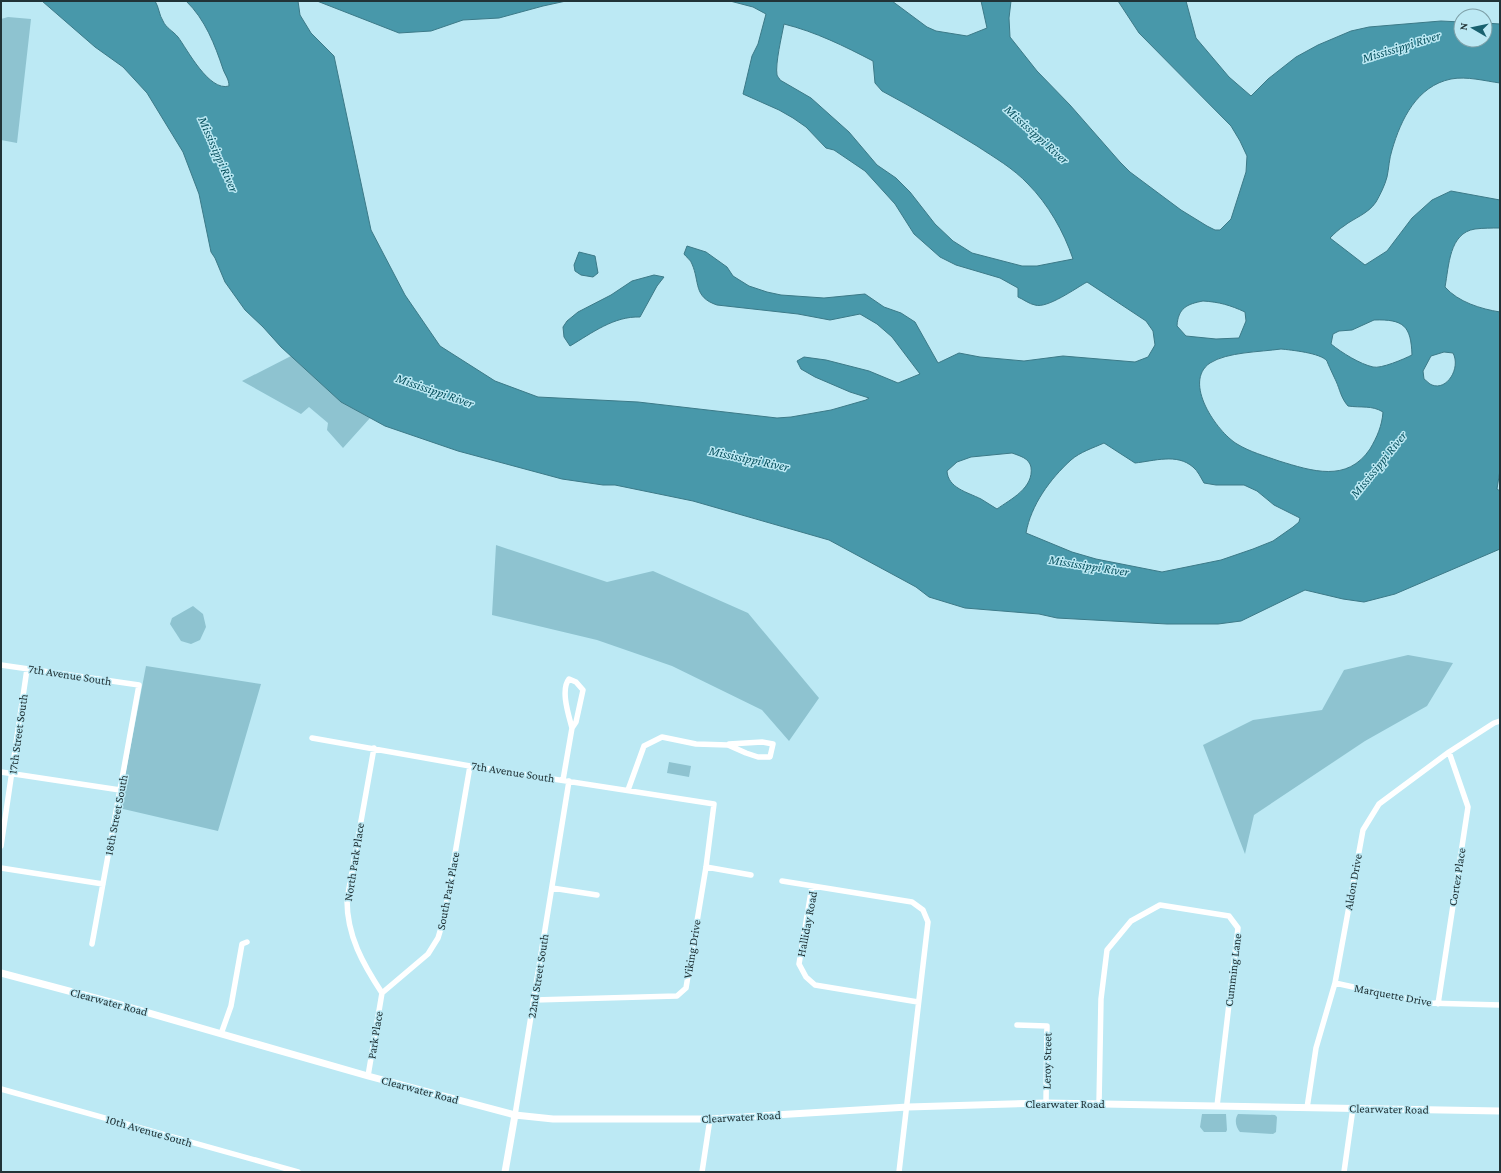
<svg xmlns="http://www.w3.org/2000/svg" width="1501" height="1173" font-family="'Crimson Pro',serif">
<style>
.green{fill:#8ec3d0}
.water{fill:#4898aa;stroke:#3c7a88;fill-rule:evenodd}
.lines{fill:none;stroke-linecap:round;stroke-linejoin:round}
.minor{stroke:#fff;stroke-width:5.5}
.tertiary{stroke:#fff;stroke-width:7}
.labels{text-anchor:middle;stroke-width:3;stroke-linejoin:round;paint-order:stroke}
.street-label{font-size:12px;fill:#213337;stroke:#bce9f4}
.water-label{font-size:13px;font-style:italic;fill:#08515e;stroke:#bce9f4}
</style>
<rect width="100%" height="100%" fill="#bce9f4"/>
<!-- green -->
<path class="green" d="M8,17L31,19L17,143L1,140V19Z
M291,356L341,402L370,418L343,448L327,430L328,423L309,407L301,414L242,381Z
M496,545L607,582L653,571L748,613L819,698L789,741L762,710L672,666L597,640L492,615Z
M193,606L203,614L206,627L200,640L191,644L181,641L170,624L172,618Z
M1408,655L1453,663L1427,706L1365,741L1254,815L1245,854L1203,745L1253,720L1322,710L1344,670Z
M146,666L261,684L218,831L119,808Z
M669,762L691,766L689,777L667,773Z
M1202,1114H1226L1227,1130L1226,1132H1204L1200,1127Z
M1238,1114L1275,1115L1277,1117L1276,1132L1273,1134L1240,1132C1236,1127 1234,1120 1238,1114Z"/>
<!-- water -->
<path class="water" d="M42,1H155C159,7 159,15 163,21C166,28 173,31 178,37C187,49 209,92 229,86C229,79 225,75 223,69C215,45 205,19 186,1H298L300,15L311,33L334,56L371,230L405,295L440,346L495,381L538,397L638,402L777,418L791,417L831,410L866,400L869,398L850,392L815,377L801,369L797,361L804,357L826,360L869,371L898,383L920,374L892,337L877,324L860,314L830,320L798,314L717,305C693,297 700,282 692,264C691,260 686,257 684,254L687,246L706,252L727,267L733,276L749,286L767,292L781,295L824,298L865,294L884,307L901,313L915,322L938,363L959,353L980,357L1024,361L1063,356L1135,362L1148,357L1155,345L1153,331L1146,321L1087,282C1076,288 1047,309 1035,305C1029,304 1023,299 1018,297V288L1000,278L956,265L940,257L914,234L895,204L865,171L834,150L826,148L806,127L793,118L779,110L743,94L752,56L758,44L766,14L753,7L730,1H892L927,27L936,31L967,36L987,28L981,1H1011L1009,18L1010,37L1037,71L1070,105L1120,162L1130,172L1181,210L1207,226L1215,230H1220L1231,219L1246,172L1247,156L1240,141L1231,126L1139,33L1118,1H1186L1196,38L1229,77L1251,96L1268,79L1296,57L1318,45L1351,31L1369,27L1441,21L1461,22V40H1485V23L1500,24V83C1485,81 1467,76 1451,79C1417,86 1401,119 1392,150C1389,159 1389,168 1387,177C1385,185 1380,195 1376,202C1368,214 1354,218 1344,226C1339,229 1334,234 1330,238L1365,265L1387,251L1412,218L1432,200L1451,191L1500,200V228C1492,228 1483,228 1475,229C1449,233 1449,266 1445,287C1458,302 1481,309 1500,312V470L1497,489L1500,491V549L1395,594L1364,602L1343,599L1305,590L1241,621L1218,624H1167L1057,618L1039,614L965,608L929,597L916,587L905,581L829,540L693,501L615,485H603L562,479L458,451L385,426L341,402L281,347L263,327L245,310L225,282L215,258L211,252L199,194L183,152L147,93L123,67L95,47ZM784,24C816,32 844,46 873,61L875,83L882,91C914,108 946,127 977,146C995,158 1013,168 1028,184C1048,204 1064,232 1073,259L1037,266H1022L972,253L953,241L935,224L910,192L896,178L877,165L849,132L811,98L780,80C780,79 777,76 777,75C775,64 782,35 784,24ZM1203,301C1219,302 1230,305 1245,312L1246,321L1239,338L1216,339L1186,336L1177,326C1178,308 1187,304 1203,301ZM1374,320C1404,319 1411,326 1412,355C1404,359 1381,369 1373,367C1360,364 1342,353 1331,344L1333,334L1339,331L1352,330ZM1281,349C1291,350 1321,353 1327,361C1327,362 1335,379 1336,381C1340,390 1341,398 1348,406C1361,408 1372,405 1383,412C1382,426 1377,437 1370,449C1347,483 1312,471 1279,461C1265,456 1250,452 1237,444C1217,432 1182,382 1210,363C1227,352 1260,352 1281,349ZM1444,352L1453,353C1461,368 1447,391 1432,385C1429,384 1427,381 1424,379L1423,371L1431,356ZM1104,443L1135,463C1154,461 1177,453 1193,467C1198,471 1201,478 1204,483L1216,485H1244L1257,491L1274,505L1300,518L1299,522L1293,527L1273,541L1253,549L1221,560L1162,572L1096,559L1072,552L1026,533C1031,505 1050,479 1071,460C1080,452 1093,448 1104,443ZM1012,453C1020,456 1029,458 1031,467C1034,488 1011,499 997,509C992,506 986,502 981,499C967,492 948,488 947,471L957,462L971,457Z
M317,1H566L543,6L499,18L463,20L431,31L399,33Z
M579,252L595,256L598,273L593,277L581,275L575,271L574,265Z
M654,275L664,277L657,286L640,317C614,316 592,333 570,346L564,337L563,327L567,321L578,312L611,295L632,281Z"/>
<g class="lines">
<!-- minor -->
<path class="minor" d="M1,665L139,685L92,944
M312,738L470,766L714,804L706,867L686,988L677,996L534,1000
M374,748L347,900C347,936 363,964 382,993
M1,772L120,790
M563,780L572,728L576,722L583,690L576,682L569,679C560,690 569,716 572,728
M628,790L644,746L662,737L696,744L728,745L746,753L758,757H770L773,744L762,742L729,744L728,745
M1,846L27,669
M706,867L751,875
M1,868L103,884
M782,881L912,902L923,910L928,922L899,1172
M812,886L799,964L806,977L815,985L918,1002
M552,888L597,895
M1335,983L1426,1003L1500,1005
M382,993L428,954L438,938L444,918L470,766
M1438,1004L1468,807L1449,752
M1017,1025L1047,1026L1046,1103
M221,1034L231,1006L242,944L247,942
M368,1076L382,993
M1,1089L298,1172
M1099,1104L1101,999L1107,950L1131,921L1160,905L1229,916L1238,928L1217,1106
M1307,1108L1316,1048L1335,983L1363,830L1379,804L1449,752L1494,723L1500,721
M515,1115L569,781
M702,1172L710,1119
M1344,1172L1353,1108"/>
<!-- tertiary -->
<path class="tertiary" d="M1,973L114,1003L368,1076L515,1115L553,1119H710L908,1107L1046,1103L1500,1111
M505,1172L515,1115"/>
</g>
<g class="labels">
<!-- street labels -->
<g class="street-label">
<text transform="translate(70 675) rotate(9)" y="4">7th Avenue South</text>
<text transform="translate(18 734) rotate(-82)" y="4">17th Street South</text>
<text transform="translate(513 772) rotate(9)" y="4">7th Avenue South</text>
<text transform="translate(116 815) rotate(-79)" y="4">18th Street South</text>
<text transform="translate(354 862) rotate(-81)" y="4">North Park Place</text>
<text transform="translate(1457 877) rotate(-81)" y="4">Cortez Place</text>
<text transform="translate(1353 882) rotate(-80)" y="4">Aldon Drive</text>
<text transform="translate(448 891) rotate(-79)" y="4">South Park Place</text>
<text transform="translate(807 924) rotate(-79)" y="4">Halliday Road</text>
<text transform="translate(692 949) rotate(-81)" y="4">Viking Drive</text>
<text transform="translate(1233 970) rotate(-83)" y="4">Cumming Lane</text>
<text transform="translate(538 976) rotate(-81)" y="4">22nd Street South</text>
<text transform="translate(1393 995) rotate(11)" y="4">Marquette Drive</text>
<text transform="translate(109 1002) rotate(15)" y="4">Clearwater Road</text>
<text transform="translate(375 1035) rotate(-81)" y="4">Park Place</text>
<text transform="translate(1047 1061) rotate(-89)" y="4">Leroy Street</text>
<text transform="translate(420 1090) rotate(15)" y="4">Clearwater Road</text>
<text x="1065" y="1108">Clearwater Road</text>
<text transform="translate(1389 1109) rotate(1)" y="4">Clearwater Road</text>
<text transform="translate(741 1117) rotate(-3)" y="4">Clearwater Road</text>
<text transform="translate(149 1131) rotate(16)" y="4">10th Avenue South</text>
</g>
<!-- water labels -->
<g class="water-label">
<text transform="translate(1401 46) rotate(-17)" y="5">Mississippi River</text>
<text transform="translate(1037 134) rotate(42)" y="5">Mississippi River</text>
<text transform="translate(219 154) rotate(66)" y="5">Mississippi River</text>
<text transform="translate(435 390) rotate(19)" y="5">Mississippi River</text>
<text transform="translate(749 458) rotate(12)" y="5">Mississippi River</text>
<text transform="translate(1378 464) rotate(-51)" y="5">Mississippi River</text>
<text transform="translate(1089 565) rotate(9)" y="5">Mississippi River</text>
</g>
</g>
<!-- border -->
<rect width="1501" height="1173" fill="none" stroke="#213337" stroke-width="4"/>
<!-- north arrow -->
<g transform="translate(1473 28) rotate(279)"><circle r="19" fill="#bce9f4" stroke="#7ea0a8"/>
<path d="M0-3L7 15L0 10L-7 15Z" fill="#18616f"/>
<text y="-6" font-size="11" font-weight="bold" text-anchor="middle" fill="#213337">N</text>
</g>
</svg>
